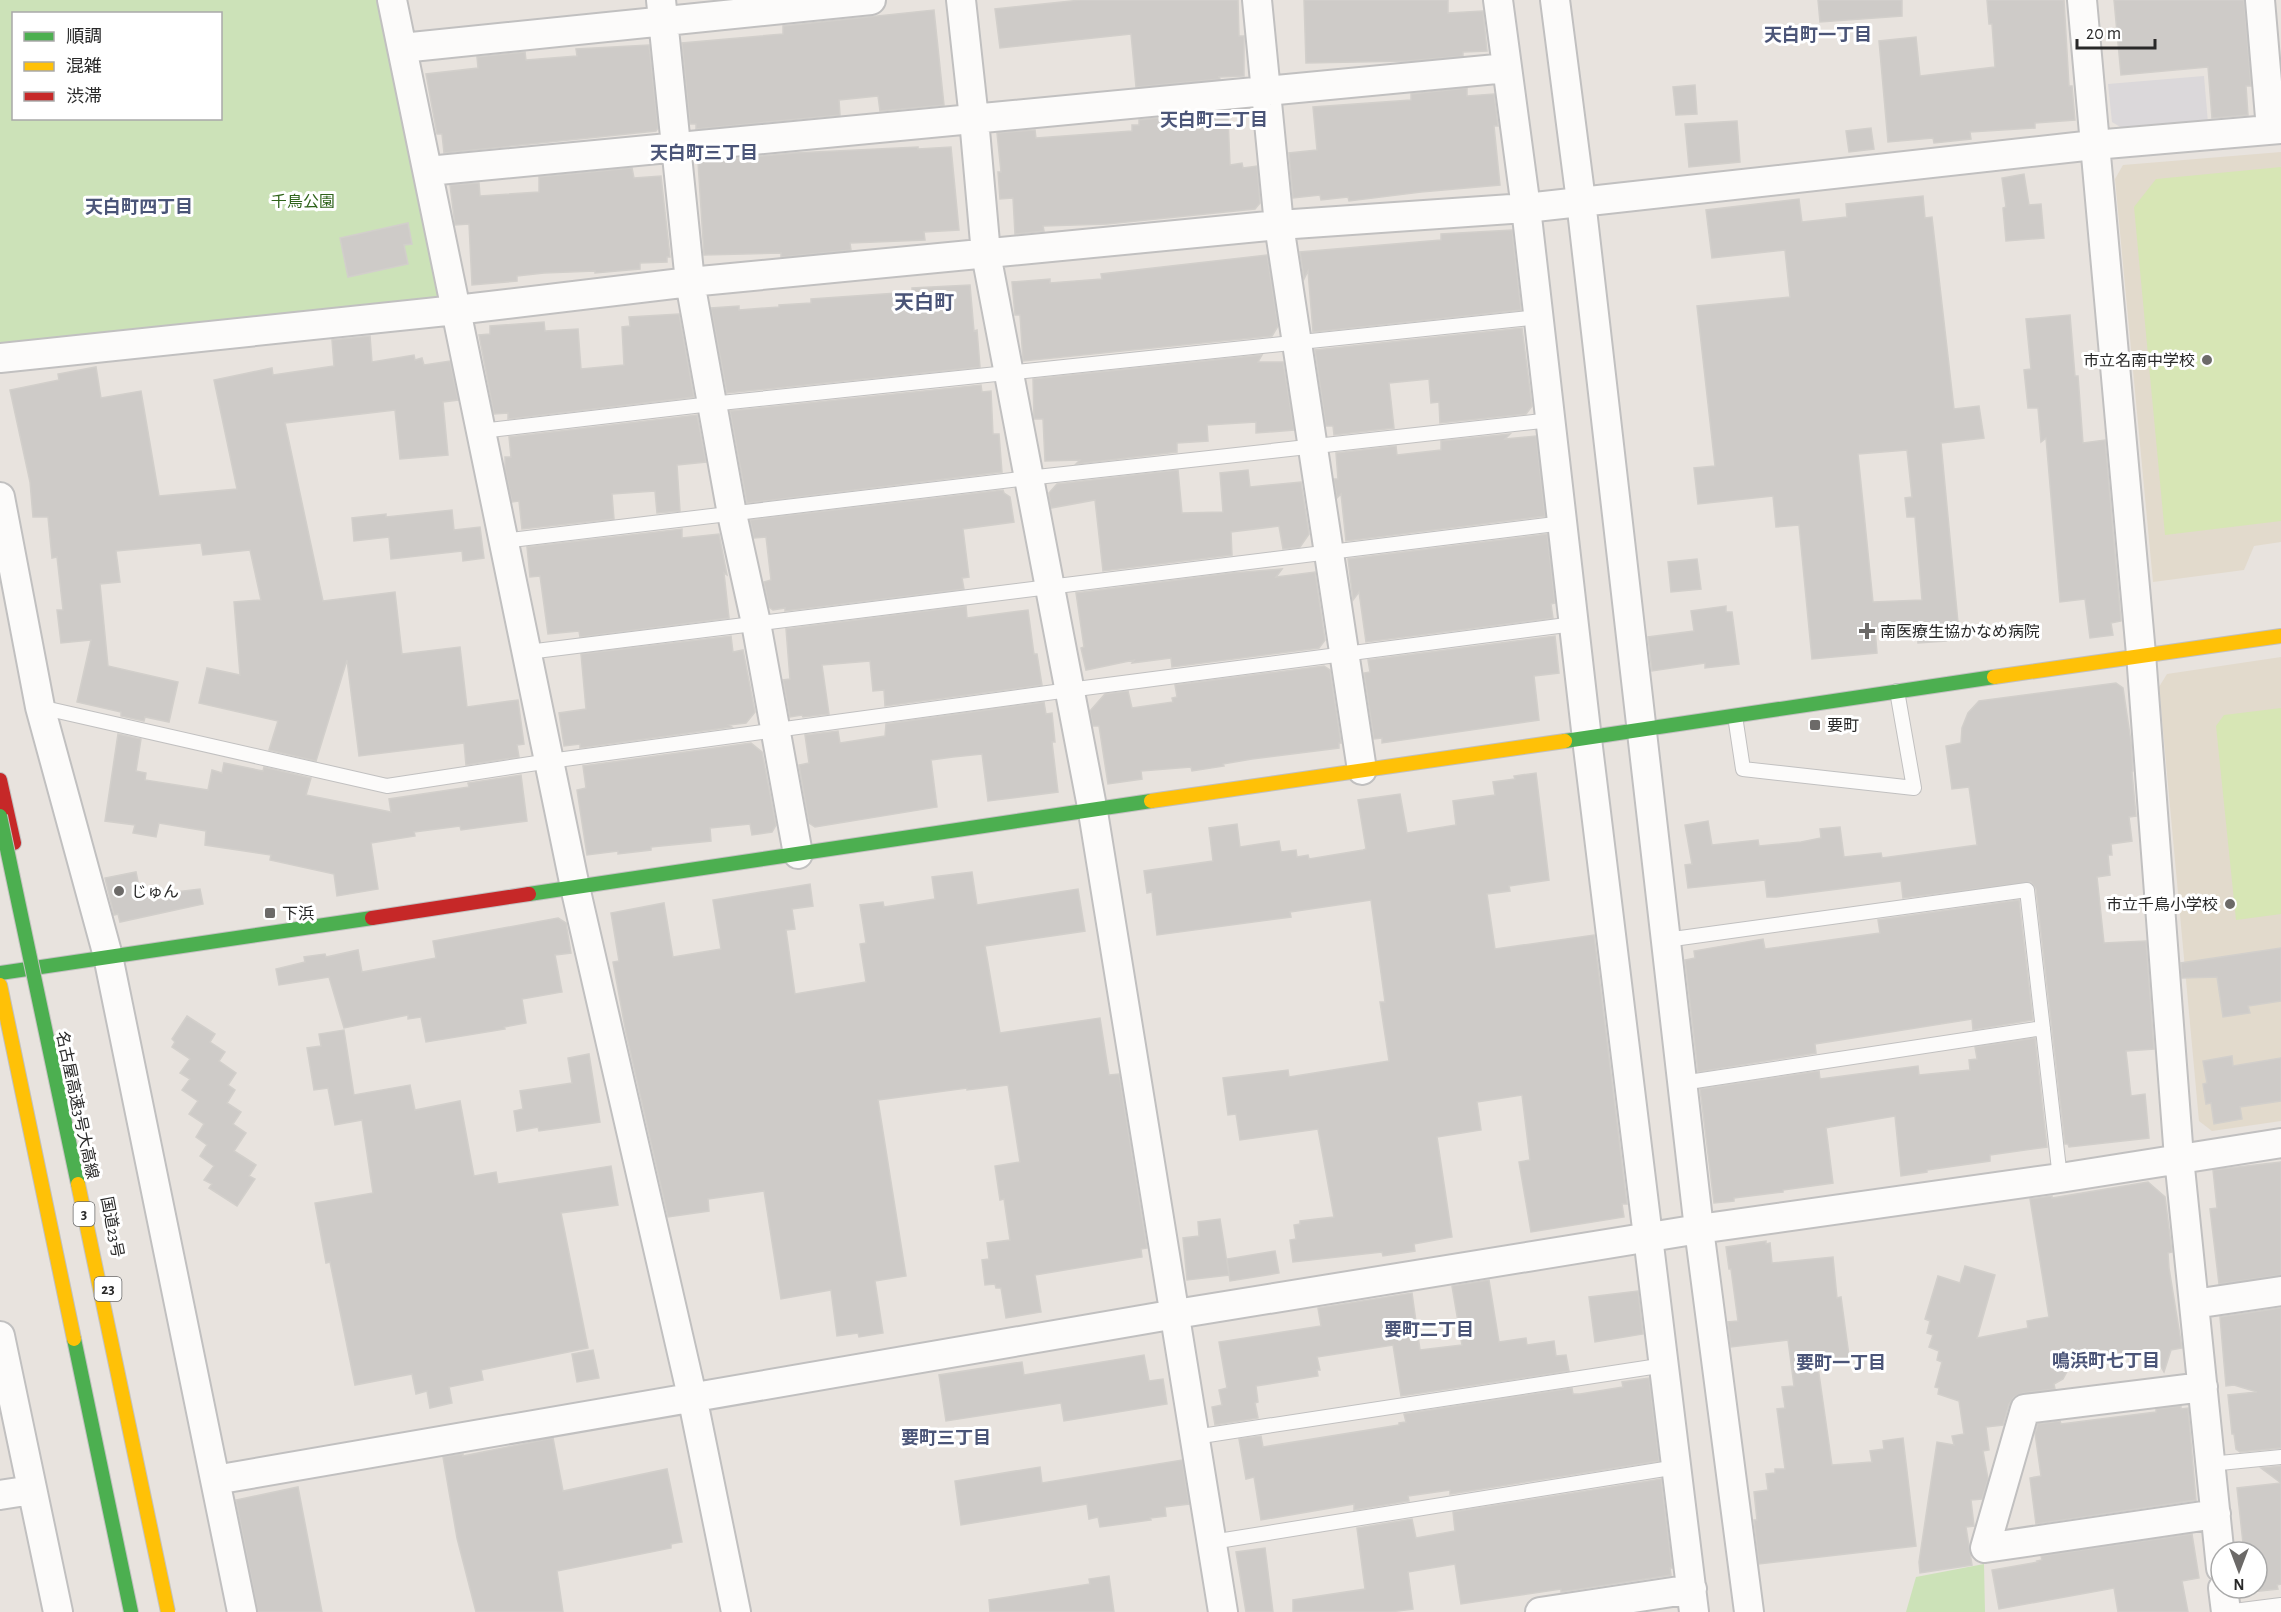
<svg xmlns="http://www.w3.org/2000/svg" width="2281" height="1612" font-family="'Alegreya Sans','Noto Sans JP',sans-serif">
<style>
.industrial{fill:#dbd8da}
.education{fill:#e2dacc}
.green{fill:#cce2b8;fill-rule:evenodd}
.pitch{fill:#d7e6b5}
.building{fill:#cecbc8;stroke:#d2cfcb;stroke-width:1.5;fill-rule:evenodd}
.lines{fill:none;stroke-linecap:round;stroke-linejoin:round}
.lane-casing{stroke:#c1c0c0;stroke-width:16}
.street-casing{stroke:#c1c0c0;stroke-width:32}
.fast-casing{stroke:#c1c0c0;stroke-width:16}
.slow-casing{stroke:#c1c0c0;stroke-width:16}
.jam-casing{stroke:#c1c0c0;stroke-width:16}
.lane{stroke:#fcfbfa;stroke-width:14}
.street{stroke:#fcfbfa;stroke-width:28}
.fast{stroke:#4caf50;stroke-width:14}
.slow{stroke:#ffc107;stroke-width:14}
.jam{stroke:#c62828;stroke-width:14}
.fast-bridge-casing{stroke:#c4c2c0;stroke-width:16;stroke-linecap:butt}
.slow-bridge-casing{stroke:#c4c2c0;stroke-width:16;stroke-linecap:butt}
.fast-bridge{stroke:#4caf50;stroke-width:14}
.slow-bridge{stroke:#ffc107;stroke-width:14}
.poi-dot{fill:#6c6a68;stroke:#fff;stroke-width:2}
.labels{text-anchor:middle;stroke-width:6;stroke-linejoin:round;paint-order:stroke}
.shield{fill:#fff;stroke:#696969;stroke-width:1.5}
.shield-label{font-size:15px;font-weight:bold;fill:#292929}
.park-label{font-size:16px;fill:#2f631b;stroke:#fff}
.poi-label{font-size:16px;fill:#292929;stroke:#fff;text-anchor:start}
.street-label{font-size:16px;fill:#292929;stroke:#fff}
.neighbourhood-label{font-size:18px;font-weight:bold;fill:#4b5578;stroke:#fff}
.quarter-label{font-size:20px;font-weight:bold;fill:#4b5578;stroke:#fff}
</style>
<rect width="100%" height="100%" fill="#e8e3de"/>
<!-- industrial -->
<path class="industrial" d="M2204,76L2208,123L2122,128L2112,122L2108,84Z"/>
<!-- education -->
<path class="education" d="M2281,152V542L2254,546L2244,570L2153,582L2115,179L2123,165Z
M2281,657V1121L2212,1131L2199,1121L2159,687L2167,674Z"/>
<!-- green -->
<path class="green" d="M0,0H379L443,290L437,305L0,348ZM14,14H220V118H14Z
M1984,1564L1985,1612H1906L1916,1577Z"/>
<!-- pitch -->
<path class="pitch" d="M2281,167V521L2165,535L2134,207L2156,179Z
M2281,708V914L2236,920L2216,726L2224,715Z"/>
<!-- building -->
<path class="building" d="M1081,0H1238L1239,36H1244V76L1219,77L1220,79L1136,87L1131,34L1000,48L995,9Z
M1304,0H1448V13L1483,11L1487,51L1463,52V56L1407,61L1306,63Z
M1818,0H1902V16L1820,22Z
M1987,0H2064L2069,86H2072L2075,120L2035,123V128L1970,132L1971,139L1934,143L1933,138L1888,142L1879,41L1916,37L1920,76L1995,67L1992,24H1989Z
M2114,0H2244L2251,86H2246L2248,115L2212,118L2208,67L2121,75Z
M934,10L944,105L880,111L878,96L839,100L840,115L696,129V124H690L682,43L783,34V26Z
M649,45L658,128L656,131L444,153L442,134H437L426,74L478,68L477,57L525,52L526,60L577,56L576,49Z
M1695,85L1697,114L1676,115L1673,87Z
M1467,88V96L1494,94L1498,126H1494L1500,185L1421,192L1349,201L1348,197L1321,200L1320,195L1293,198L1289,153L1317,150L1313,107L1411,100V94Z
M1220,112V118L1228,117L1230,165L1242,163L1243,168L1257,166L1260,203L1255,209L1107,224L1043,226L1044,231L1015,234L1013,198L1000,199L998,172H1001L997,133L1035,130L1036,138L1132,131V125H1139V120Z
M1737,121L1740,162L1689,167L1685,124Z
M1871,128L1874,149L1849,152L1846,131Z
M918,147V149L951,147L959,230L924,232L925,240L850,243L851,250L781,257V253L704,255L698,162L794,153Z
M632,168L634,178L661,176L670,257H667V262L640,263V269L595,273V271L544,273L517,276V281L472,285L469,224L455,225L450,185L479,183L480,196L539,192V177Z
M2024,174L2029,205L2041,204L2044,238L2006,241L2003,208L2006,207L2002,178Z
M1923,196L1925,218L1932,217L1954,409L1979,406L1984,438L1941,443L1959,633L1945,634L1946,641L1918,643L1917,629H1875L1877,653L1812,659L1799,525L1776,527L1773,496L1698,504L1694,468L1715,466L1697,306L1790,297L1785,250L1712,258L1706,210L1799,199L1802,222L1847,217L1846,204ZM1907,450L1912,497L1905,498L1907,517H1915L1922,600L1873,602L1858,454Z
M408,223L412,244L404,245L408,264L348,277L340,238Z
M1512,230L1521,310L1313,332L1308,271L1304,279L1300,252L1441,240V234Z
M1267,255L1278,326L1272,336L1023,361L1020,315H1015L1012,282L1050,279V283L1102,279L1101,274Z
M970,285L974,331L977,330L980,367L727,393L711,308L739,306V310L779,307V305L811,303V299L912,292V288Z
M679,314L694,397L508,419V413L494,414L479,335L490,334V326L544,322L545,331L578,329L581,369L624,365L622,327L630,326L629,317Z
M2070,315L2075,376H2078L2083,443L2105,440L2121,621L2111,623L2113,635L2090,638L2085,599L2060,602L2046,438L2041,442L2038,408H2028L2024,370L2031,369L2026,319Z
M1522,328L1532,406L1526,414L1440,423L1439,402L1431,403L1429,379L1389,383L1394,428L1334,435L1333,426H1326L1315,350Z
M370,336L372,362L414,355L415,360L422,358L424,365L450,361L458,400L443,402L448,455L400,459L395,410L285,423L323,601L395,592L402,654L460,647L467,707L518,700L524,744L517,745L519,757L466,765L464,743L359,756L347,660L316,761L269,750L278,721L199,703L207,668L240,675L234,602L261,600L250,550L203,555L201,543L116,551L120,582L100,584L108,666L178,682L169,722L145,717L144,721L121,716V712L77,702L91,640L61,643L57,610H63L57,557L52,558L48,517H33L30,482L10,390L59,380L58,374L96,367L101,398L141,391L159,496L237,489L214,380L272,368L273,375L334,366L332,340Z
M1262,355L1258,362H1283L1294,430L1256,433V422L1207,425L1208,441L1177,443V452L1076,464L1080,460L1045,461L1043,419H1034L1033,379Z
M981,385L982,392L991,391L993,434H999L1002,472L747,503L730,411Z
M697,415L706,462L677,465L680,511L657,513L655,491L612,494L614,519L522,529L519,501L512,502L505,468V457H511L509,437Z
M1510,434L1505,439L1536,436L1545,516L1346,541L1341,494L1337,498L1334,479H1338L1336,453L1396,446L1397,455L1441,450V441Z
M1178,470L1182,513L1223,512L1220,473L1248,470L1250,487L1301,482L1309,534L1300,547L1283,549L1279,526L1231,532L1232,555L1103,571L1095,500L1051,508L1049,493L1057,484Z
M1003,490L1004,493L1010,497L1014,522L963,529L969,577L962,578L964,589L785,611V608L773,610L769,607L764,582L771,580L766,537L754,538L750,520Z
M452,510L454,530L480,527L484,558L463,561L462,551L391,559L389,537L354,541L352,518L386,514V517Z
M682,529V538L719,534L727,575L724,573L729,618L580,637L579,631L548,634L540,576L530,577L527,547Z
M1547,534L1555,603L1551,604L1553,618L1366,642L1359,592L1353,600L1348,559Z
M1697,559L1701,589L1671,592L1668,562Z
M1282,569L1276,577L1315,572L1325,640L1319,648L1172,667L1171,658L1132,663L1134,660L1086,670L1081,648L1084,647L1076,593L1232,573Z
M966,606L967,618L1028,610L1034,654H1037L1042,685L885,706L884,690L873,691L870,661L822,665L829,714L803,717L802,715L790,717L783,680L790,679L786,629Z
M1726,606V612H1732L1739,664L1705,668V663L1652,671L1648,637L1694,631L1691,611Z
M731,636L733,652L743,650L755,712L746,723L729,725L732,727L580,748V744L564,746L559,713L586,709L581,654Z
M1555,636L1559,673L1534,676L1539,720L1382,743V738L1374,739L1364,673L1370,672L1368,660Z
M1324,666L1330,670L1341,743H1339V748L1252,759L1223,764L1224,766L1192,771L1191,767L1141,771L1142,779L1108,784L1099,726H1093L1090,711L1105,694L1128,691L1132,708L1173,702L1172,698L1177,697L1175,685Z
M2116,683L2123,688L2131,742L2133,771L2132,772L2136,816L2129,817L2132,841L2111,844L2112,855H2108L2110,875L2097,877L2104,943L2146,941L2154,1049L2126,1051L2131,1096L2145,1094L2149,1138L2069,1147L2068,1144H2065L2036,889L2031,882L1903,898L1901,881L1776,897H1767L1765,880L1688,888L1685,865L1692,864L1685,825L1708,821L1712,845L1758,840L1759,846L1801,842L1821,838L1820,829L1840,827L1844,857L1881,853L1882,858L1977,845L1969,787L1952,789L1946,746L1961,743L1962,728L1968,713L1979,701Z
M1044,702L1046,714L1052,713L1055,742H1052L1058,792L988,801L982,754L953,757L931,760L937,807L815,827L809,823L799,765L809,763L805,735L838,731L840,743L885,736L886,724Z
M118,734L141,739L136,771L146,773L145,780L208,790L212,770L222,773L224,763L263,771L264,767L311,778L306,795L391,812L389,799L469,787L468,783L521,775L527,821L461,830L460,826L414,832L415,836L371,843L378,889L337,896L334,874L270,860L271,855L205,845L206,831L159,823L156,837L133,833L135,825L105,821Z
M751,743L762,752L776,825L772,832L752,835L750,824L710,828L711,841L651,847V850L618,854V851L587,855L577,790L586,788L583,766Z
M1536,773L1549,880L1509,886L1510,891L1487,894L1495,949L1594,935L1627,1204H1622L1624,1217L1531,1232L1519,1162L1530,1160L1522,1095L1477,1102L1481,1130L1437,1137L1452,1237L1414,1244L1415,1251L1383,1256L1382,1252L1293,1262L1290,1240L1296,1239L1294,1225L1300,1224V1221L1334,1217L1318,1129L1240,1140L1236,1114L1228,1115L1223,1078L1288,1070L1289,1077L1389,1061L1380,1002H1385L1371,900L1290,912L1291,917L1157,935L1152,892L1147,893L1144,871L1213,861L1209,828L1237,824L1240,847L1279,841L1281,852L1296,850L1297,857L1308,855L1309,859L1363,850L1366,849L1358,800L1400,794L1407,833L1456,825L1453,801L1495,795L1493,782L1515,779L1514,776Z
M136,872L141,896L200,889L203,904L120,922L118,914L114,915L105,878Z
M972,872L977,905L1078,889L1085,931L985,946L1000,1033L1100,1018L1109,1075L1119,1074L1147,1248L1141,1249L1142,1257L1035,1275L1041,1312L1006,1318L1001,1288H996L995,1284L985,1285L982,1260L989,1259L987,1243L1010,1240L1004,1199L1000,1200L995,1166L1020,1162L1008,1085L967,1090V1088L878,1100L906,1276L875,1281L883,1333L859,1337L858,1333L837,1336L831,1290L781,1299L764,1191L708,1199L709,1211L668,1217L626,1033L613,962L619,961L611,913L664,903L673,957L721,949L713,900L810,884L813,906L792,909L795,929L786,930L795,994L866,982L860,944L866,943L860,905L883,902L884,907L935,899L932,877Z
M2019,900L2033,1020L1973,1030L1972,1019L1815,1044L1816,1053L1698,1072L1685,960L1695,958L1694,951L1763,939L1765,949L1880,933L1878,920Z
M558,918L566,923L571,953L555,955L562,992L522,999L526,1023L504,1027L505,1029L426,1042L421,1017L408,1019V1015L344,1028L329,977L279,985L276,969L305,962L304,957L325,954L326,957L358,950L362,972L436,958L433,941Z
M2281,948V1001L2248,1006L2250,1013L2223,1017L2217,977L2182,978L2181,963Z
M187,1016L215,1034L210,1042L225,1052L219,1061L236,1073L228,1085L235,1090L227,1103L241,1112L233,1124L246,1133L234,1151L256,1165L249,1176L255,1179L237,1206L209,1188L212,1184L204,1180L214,1166L200,1156L207,1145L196,1137L204,1124L189,1114L198,1101L182,1090L190,1079L180,1073L190,1059L172,1047L175,1042L172,1039Z
M344,1030L354,1095L410,1085L415,1110L460,1101L474,1176L496,1172L498,1184L611,1166L618,1205L561,1213L588,1348L481,1370L483,1380L449,1387L452,1403L430,1408L427,1391L416,1394L412,1374L355,1385L330,1262L326,1263L315,1203L373,1193L362,1120L335,1125L328,1088L314,1090L307,1048L321,1046L319,1034Z
M2035,1038L2047,1147L1990,1155V1161L1927,1170V1172L1901,1176L1895,1116L1830,1127L1826,1128L1833,1183L1783,1190V1192L1734,1198V1201L1714,1203L1700,1089L1819,1071L1820,1079L1918,1066L1919,1075L1970,1070L1969,1060L1977,1059L1975,1047Z
M589,1054L600,1122L539,1131L538,1127L517,1131L514,1111L523,1109L520,1091L572,1083L568,1058Z
M2232,1056L2233,1066L2281,1058V1101L2240,1107L2242,1119L2214,1124L2211,1103L2206,1104L2203,1084L2207,1083L2203,1061Z
M2281,1162V1275L2219,1284L2210,1209L2217,1208L2213,1170Z
M2148,1182L2165,1197L2172,1252L2168,1253L2169,1268L2182,1348L2171,1350L2164,1372L2153,1353L2070,1366L2063,1379L2054,1384L2055,1389L2023,1393L2014,1397L2009,1404L2003,1425L1986,1427L1989,1450L1983,1451L1988,1479L1982,1499L1971,1500L1974,1526L1966,1527L1972,1565L1920,1573L1919,1562L1937,1442L1954,1445L1952,1436L1964,1434L1959,1401L1938,1394L1939,1388L1935,1387L1942,1362L1937,1360L1939,1351L1929,1347L1933,1335L1927,1333L1930,1321L1925,1319L1938,1276L1960,1283L1965,1266L1995,1275L1977,1338L2028,1328L2027,1321L2049,1317L2030,1199L2052,1196V1198Z
M1220,1219L1229,1275L1187,1280L1183,1238L1199,1236L1198,1222Z
M1766,1241V1244L1770,1243L1772,1263L1833,1257L1837,1298L1841,1297L1850,1363L1818,1367L1832,1465L1872,1462L1870,1451L1884,1449L1883,1441L1903,1438L1916,1546L1759,1564L1754,1520H1757L1754,1492L1768,1490L1766,1474L1775,1473V1469H1785L1777,1409L1785,1408L1782,1387L1794,1386L1788,1340L1731,1347L1728,1322L1738,1321L1731,1269H1729L1726,1247Z
M1275,1251L1279,1273L1230,1281L1227,1259Z
M1489,1280L1499,1342L1526,1338L1527,1345L1554,1341L1556,1356L1566,1355L1569,1371L1401,1396L1393,1345L1317,1357L1320,1370H1317L1318,1376L1256,1386L1258,1402L1255,1403L1258,1418L1215,1425L1212,1407L1222,1405L1219,1390L1227,1388L1219,1342L1321,1326L1318,1308L1412,1293L1420,1350L1462,1345L1452,1286Z
M1638,1291L1643,1334L1595,1342L1589,1297Z
M2281,1308V1448L2240,1452L2236,1449L2234,1434H2232L2228,1395L2257,1392L2234,1385L2226,1386L2220,1317Z
M593,1350L599,1378L577,1382L572,1354Z
M1144,1355L1149,1381L1163,1379L1167,1404L1064,1421L1061,1403L946,1421L939,1375L1022,1362L1024,1375Z
M1649,1378L1659,1461L1450,1494V1490L1408,1496L1409,1501L1354,1510V1504L1261,1520L1254,1477L1246,1479L1239,1439L1261,1436L1263,1447L1399,1425V1423L1406,1422L1404,1414L1572,1388L1573,1394H1580L1623,1387L1622,1382Z
M2181,1406V1409L2188,1408L2196,1500L2036,1524L2030,1478L2041,1476L2035,1433L2038,1424L2060,1421L2061,1424L2156,1412V1409Z
M553,1438L563,1491L667,1469L682,1542L671,1544V1548L557,1571L563,1612H476L457,1538L443,1457L463,1454V1456Z
M1182,1460L1189,1504L1165,1507L1166,1516L1150,1518L1151,1520L1100,1527L1098,1517L1089,1519L1087,1504L961,1525L955,1481L1040,1467L1042,1483Z
M2281,1466V1584L2277,1585L2278,1589L2242,1593L2241,1588H2257V1552H2239L2238,1543H2243L2237,1488L2281,1483L2261,1468Z
M1661,1479L1672,1568H1670L1671,1575L1561,1592V1589L1461,1604L1455,1564L1408,1572L1413,1609L1390,1612H1293V1600L1365,1589L1357,1528L1412,1519L1416,1538L1455,1531L1453,1512Z
M298,1487L322,1612H258L236,1500Z
M2192,1534L2199,1578L2182,1581L2188,1612H2118L2114,1588L1999,1609L1992,1570L2038,1562L2037,1561L2042,1560L2041,1556Z
M1265,1548L1273,1612H1246L1236,1552Z
M1109,1576L1114,1612H990L989,1600L1090,1584L1089,1579Z"/>
<g class="lines">
<defs>
<path id="lane" d="M481,431L711,404L1539,317
M503,541L1028,478L1551,420
M528,652L1563,523
M40,707L387,786L550,761L1069,690L1574,624
M1735,716L1743,769L1914,788L1897,691
M1666,940L2027,890L2060,1178
M1682,1083L2043,1028
M1195,1437L1665,1365
M2210,1464L2281,1457
M1212,1542L1677,1467
M2226,1612L2281,1605"/>
<path id="street" d="M392,0L575,887L692,1396L736,1612
M661,0L690,282L732,514L756,623L798,854
M961,0L974,119L986,254L1093,812L1223,1612
M1257,0L1279,225L1362,770
M1498,0L1526,208L1587,739L1694,1612
M1555,0L1581,201L1699,1229L1749,1612
M2082,0L2141,654L2179,1158L2221,1568
M2260,0L2271,129
M402,48L871,0
M428,171L1507,68
M0,358L456,310L690,282L1279,225L1526,208L2094,145L2281,129
M0,497L40,707L108,956L242,1612
M2194,1304L2281,1291
M0,1336L58,1612
M2203,1387L2025,1409L1985,1548L2216,1514
M215,1480L1176,1314L1699,1229L2060,1178L2281,1143
M0,1495L32,1490
M2223,1588L2226,1612
M1540,1612L1692,1589"/>
<path id="fast" d="M1565,741L1994,677
M529,894L1151,801
M0,973L372,918
M74,1339L131,1612"/>
<path id="slow" d="M1994,677L2281,636
M1151,801L1565,741
M0,985L74,1339"/>
<path id="jam" d="M0,780L14,843
M372,918L529,894"/>
</defs>
<!-- lane casing -->
<use href="#lane" class="lane-casing"/>
<!-- street casing -->
<use href="#street" class="street-casing"/>
<!-- fast casing -->
<use href="#fast" class="fast-casing"/>
<!-- slow casing -->
<use href="#slow" class="slow-casing"/>
<!-- jam casing -->
<use href="#jam" class="jam-casing"/>
<!-- lane -->
<use href="#lane" class="lane"/>
<!-- street -->
<use href="#street" class="street"/>
<!-- fast -->
<use href="#fast" class="fast"/>
<!-- slow -->
<use href="#slow" class="slow"/>
<!-- jam -->
<use href="#jam" class="jam"/>
<defs>
<path id="fast-bridge" d="M0,816L78,1184"/>
<path id="slow-bridge" d="M78,1184L168,1612"/>
</defs>
<!-- fast-bridge casing -->
<use href="#fast-bridge" class="fast-bridge-casing"/>
<!-- slow-bridge casing -->
<use href="#slow-bridge" class="slow-bridge-casing"/>
<!-- fast-bridge -->
<use href="#fast-bridge" class="fast-bridge"/>
<!-- slow-bridge -->
<use href="#slow-bridge" class="slow-bridge"/>
</g>
<!-- markers -->
<g class="poi-dot">
<circle cx="2207" cy="360" r="6"/>
<path d="M1864 622h6v6h6v6h-6v6h-6v-6h-6v-6h6z"/>
<rect x="1809" y="719" width="12" height="12" rx="3"/>
<circle cx="119" cy="891" r="6"/>
<circle cx="2230" cy="904" r="6"/>
<rect x="264" y="907" width="12" height="12" rx="3"/>
</g>
<g class="labels">
<!-- shield labels -->
<g class="shield">
<rect x="73.5" y="1202" width="21" height="24" rx="4.5"/>
<rect x="94.5" y="1277" width="27" height="24" rx="4.5"/>
</g>
<g class="shield-label">
<text x="84" y="1219">3</text>
<text x="108" y="1294">23</text>
</g>
<!-- park labels -->
<g class="park-label">
<text x="303" y="207">千鳥公園</text>
</g>
<!-- poi labels -->
<g class="poi-label">
<text x="2195" y="366" text-anchor="end">市立名南中学校</text>
<text x="1880" y="637">南医療生協かなめ病院</text>
<text x="1827" y="731">要町</text>
<text x="131" y="897">じゅん</text>
<text x="2218" y="910" text-anchor="end">市立千鳥小学校</text>
<text x="282" y="919">下浜</text>
</g>
<!-- street labels -->
<g class="street-label">
<text transform="translate(78 1105) rotate(78)" y="6">名古屋高速3号大高線</text>
<text transform="translate(113 1227) rotate(79)" y="6">国道23号</text>
</g>
<!-- neighbourhood labels -->
<g class="neighbourhood-label">
<text x="1818" y="41">天白町一丁目</text>
<text x="1214" y="126">天白町二丁目</text>
<text x="704" y="159">天白町三丁目</text>
<text x="139" y="213">天白町四丁目</text>
<text x="1429" y="1336">要町二丁目</text>
<text x="2106" y="1367">鳴浜町七丁目</text>
<text x="1841" y="1369">要町一丁目</text>
<text x="946" y="1444">要町三丁目</text>
</g>
<!-- quarter labels -->
<g class="quarter-label">
<text x="924" y="309">天白町</text>
</g>
</g>
<!-- legend -->
<rect x="12" y="12" width="210" height="108" fill="#ffffff" stroke="#a9a9a9" stroke-width="1.5"/>
<rect x="24" y="32" width="30" height="9" fill="#4caf50" stroke="#a9a9a9" stroke-width="1.5"/>
<text x="66" y="42" font-size="18" fill="#292929">順調</text>
<rect x="24" y="62" width="30" height="9" fill="#ffc107" stroke="#a9a9a9" stroke-width="1.5"/>
<text x="66" y="72" font-size="18" fill="#292929">混雑</text>
<rect x="24" y="92" width="30" height="9" fill="#c62828" stroke="#a9a9a9" stroke-width="1.5"/>
<text x="66" y="102" font-size="18" fill="#292929">渋滞</text>
<!-- north arrow -->
<g transform="translate(2239 1570) rotate(180)"><circle r="28" fill="#ffffff" stroke="#a9a9a9" stroke-width="1.5"/>
<path d="M0-4.5L10 22L0 15L-10 22Z" fill="#6c6a68"/>
<text y="-9" font-size="16" font-weight="bold" text-anchor="middle" fill="#292929">N</text>
</g>
<!-- scale -->
<path d="M2077 39v9h78v-9" fill="none" stroke="#292929" stroke-width="3"/>
<text x="2086" y="39" font-size="18" fill="#292929" stroke="#ffffff" stroke-width="4.5" paint-order="stroke">20 m</text>
</svg>
